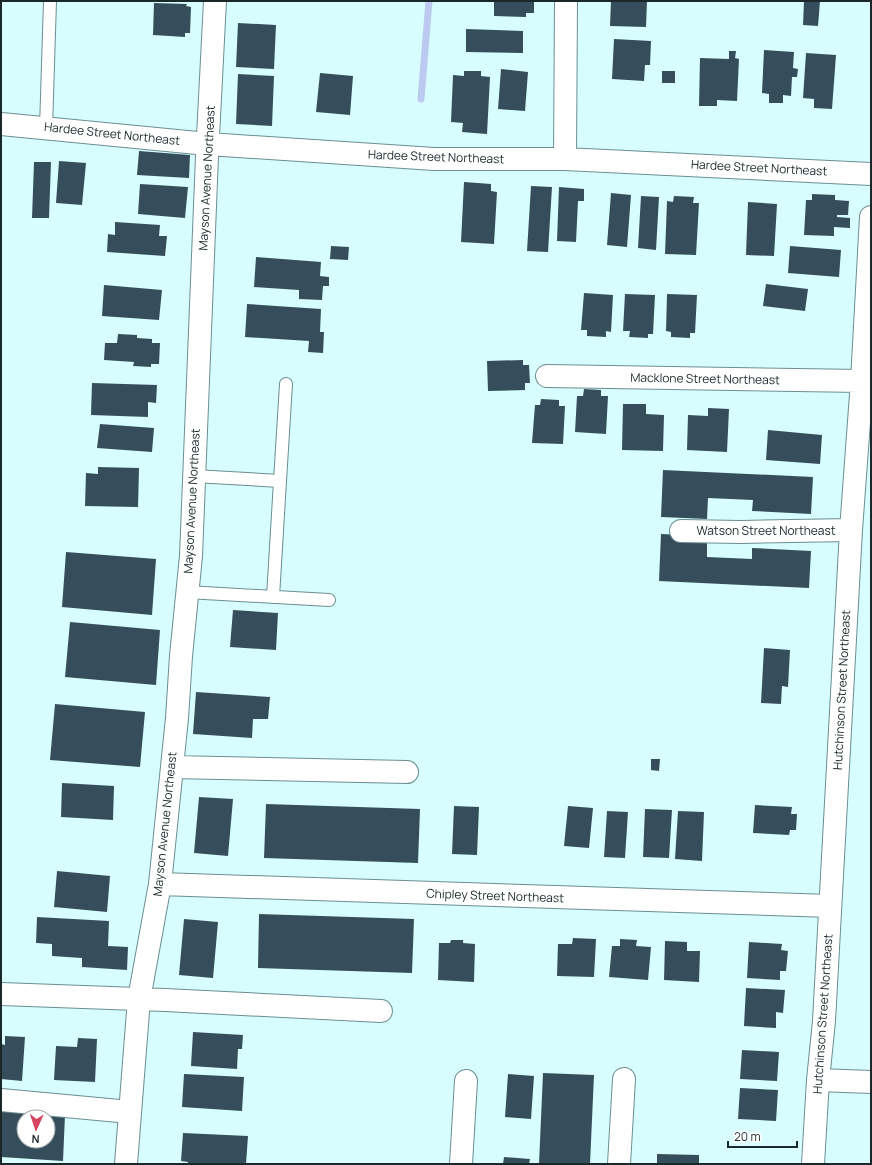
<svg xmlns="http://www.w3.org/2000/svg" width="872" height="1165" font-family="Manrope,sans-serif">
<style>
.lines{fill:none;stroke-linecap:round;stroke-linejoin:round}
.stream{stroke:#bccaf1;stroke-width:7}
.building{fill:#364e5c;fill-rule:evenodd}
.service-casing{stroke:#6c8e90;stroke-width:14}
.minor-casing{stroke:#6c8e90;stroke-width:24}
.service{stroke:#fff;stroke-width:12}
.minor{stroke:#fff;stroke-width:22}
.labels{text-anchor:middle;stroke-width:4;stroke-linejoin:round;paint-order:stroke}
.street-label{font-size:12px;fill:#1a2829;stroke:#fff}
</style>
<rect width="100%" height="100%" fill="#d8fdff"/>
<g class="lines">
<!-- stream -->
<path class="stream" d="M421,99L429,1"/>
</g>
<!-- building -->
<path class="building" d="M494,1H534V13H526V17L494,16Z
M611,1H647L646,27L610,26Z
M804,1H820L818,26L803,25Z
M154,3L187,4L186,6L191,7L190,33H185V37L153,35Z
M238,23L276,25L274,69L236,67Z
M466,29L523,31V53L466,52Z
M614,39L651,41L650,65H645L644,81L612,79Z
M764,50L794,52L793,68L798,69L797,77H792L791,96L783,95V103H769V94L762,93Z
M729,51H736L735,58L739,59L737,101L717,100V106H699L700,58L729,59Z
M806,53L836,55L832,109L814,108V99L803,98Z
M501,69L528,72L525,111L498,109Z
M464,71H481V76L490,77L487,134L462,132L463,123L451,122L453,75L464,76Z
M662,71H675V83H662Z
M320,73L353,76L350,115L316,112Z
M238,74L274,76L272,126L236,124Z
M139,151L190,155L189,178L137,175Z
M59,161L86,163L82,205L56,203Z
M34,162H51L49,218H32Z
M464,182L491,184V191L497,192L494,244L461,242Z
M140,184L188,187L185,218L138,214Z
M531,186L552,187L548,252L527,251Z
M559,187L584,189V201H578L576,242L557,241Z
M611,193L631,195L627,247L607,245Z
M812,194L835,195V200L849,201L848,215H837V217L850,218V228L834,227V236L804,235L806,200H812Z
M641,196L659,197L656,250L638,248Z
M674,196L694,197L693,203H699L696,255L665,254L667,201L673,202Z
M748,202L777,204L774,256L746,255Z
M115,222L160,225L159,236H167L165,256L107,252L108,234L115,235Z
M331,246L349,247L348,260L330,259Z
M790,246L841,250L839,277L788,273Z
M256,257L321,262L320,276L329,277V286H323L322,300L299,299V290L254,287Z
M766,284L808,289L805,311L763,306Z
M104,285L162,290L159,320L102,316Z
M584,293L613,295L611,332L606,331V337L587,336V330H581Z
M625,294L655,295L653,334H648V338L629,337L630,331H623Z
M667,294L697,295L695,333H690V338L671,337V332L666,331Z
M247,304L321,309L320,332H324L323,353L308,352L309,341L245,337Z
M118,334L137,335V338L152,339V343H160L159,364H151V367L133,366L134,362L104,360L105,343H117Z
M523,360V365H529L530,383H525V390L488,391L487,361Z
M92,383L157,385L156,403L148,402V417L91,415Z
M584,389L601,390V396H608L606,434L575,432L577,396H583Z
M541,399L559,400V406H565L563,444L532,443L535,405H540Z
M623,404H646V414L664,415L663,451L622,450Z
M708,408L729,409L727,452L687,450L688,415L708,416Z
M100,424L154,428L152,452L97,448Z
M768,430L822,435L820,464L766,460Z
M98,467L139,468L138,507L85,506L86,473L98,474Z
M663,470L813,477L811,514L752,511L753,500L708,498L707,519L661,517Z
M661,534L707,536V557L752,559V548L811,551L809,588L659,581Z
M66,552L156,559L152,615L62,607Z
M233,610L278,613L276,650L230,647Z
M70,622L160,630L156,685L65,677Z
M764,648L790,650L788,687L782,686L781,704L761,703Z
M196,692L270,697L268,719H253L252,738L193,734Z
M55,704L145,712L140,767L50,760Z
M651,759H660L659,771L651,770Z
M62,783L114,786L113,820L61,817Z
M199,797L233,799L228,856L194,853Z
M266,804L420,809L418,863L264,858Z
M755,805L792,807L791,814H797L796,830H790L789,835L753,833Z
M454,806L479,807L477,855L452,854Z
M568,806L593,808L589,848L564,846Z
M645,809L672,810L669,858L643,857Z
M607,811L628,812L625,858L604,857Z
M678,811L704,812L702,861L675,859Z
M57,871L110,876L107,912L54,907Z
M259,914L414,919L412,973L258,968Z
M37,917L109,921L108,946L128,947L127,970L82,967V958L52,956V944L36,943Z
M184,919L218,922L213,978L179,975Z
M573,938L596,939L594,977L557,976L558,944H572Z
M620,939L637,940L636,946L651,947L648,980L609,977L612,946H620Z
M451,940H463V943L475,944L474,982L438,980L439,943H450Z
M665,941L687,942V951H700L699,982L664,980Z
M749,942L782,944L781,950L788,951L786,971H780V980L747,978Z
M746,988L785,990L783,1013L776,1012V1028L744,1026Z
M193,1032L243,1035L242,1049H238L237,1069L191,1066Z
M5,1036L25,1037L22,1081L1,1079V1044L5,1045Z
M78,1038L97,1039L95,1082L54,1080L56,1046L77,1047Z
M742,1050L779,1052L777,1081L740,1079Z
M543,1073L594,1075L590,1164H539Z
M184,1074L244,1077L242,1111L182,1107Z
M508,1074L534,1076L531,1119L505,1117Z
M740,1088L778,1090L776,1121L738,1119Z
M1,1111L65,1115L63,1161L1,1157ZM24,1117H48V1141H24Z
M183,1133L248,1136L246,1164H188V1162L181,1161Z
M657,1154L699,1155V1164H657Z
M504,1157L530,1159L529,1164H503Z"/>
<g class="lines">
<defs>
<path id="service" d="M46,128L50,1
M194,476L280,481L286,384
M187,592L329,600
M273,597L280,481"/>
<path id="minor" d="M1,124L208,144L434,159H565L871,174
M565,159L566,1
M547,376L862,381
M681,531L741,532L851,530
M172,767L407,772
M160,884L830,906
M1,994L165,1000L381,1011
M818,1080L871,1082
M1,1100L130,1112
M126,1164L139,999L160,884L177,718L181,656L191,556L207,156L215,1
M461,1164L466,1081
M619,1164L624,1079
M813,1164L818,1080L824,1021L851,530L862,381L871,217"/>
</defs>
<!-- service casing -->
<use href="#service" class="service-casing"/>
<!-- minor casing -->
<use href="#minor" class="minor-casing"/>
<!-- service -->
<use href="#service" class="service"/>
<!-- minor -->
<use href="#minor" class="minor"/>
</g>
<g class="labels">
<!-- street labels -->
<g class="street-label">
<text transform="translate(112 134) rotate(6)" y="4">Hardee Street Northeast</text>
<text transform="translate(436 157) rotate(2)" y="4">Hardee Street Northeast</text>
<text transform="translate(759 168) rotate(3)" y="4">Hardee Street Northeast</text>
<text transform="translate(207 178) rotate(-87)" y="4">Mayson Avenue Northeast</text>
<text transform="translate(705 379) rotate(1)" y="4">Macklone Street Northeast</text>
<text transform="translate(192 501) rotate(-87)" y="4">Mayson Avenue Northeast</text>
<text x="766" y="535">Watson Street Northeast</text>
<text transform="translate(842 690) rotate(-87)" y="4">Hutchinson Street Northeast</text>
<text transform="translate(165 824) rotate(-84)" y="4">Mayson Avenue Northeast</text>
<text transform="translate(495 896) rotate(2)" y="4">Chipley Street Northeast</text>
<text transform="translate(823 1014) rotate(-86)" y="4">Hutchinson Street Northeast</text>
</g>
</g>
<!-- border -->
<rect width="872" height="1165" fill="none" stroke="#1a2829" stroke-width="4"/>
<!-- north arrow -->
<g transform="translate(36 1129) rotate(183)"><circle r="19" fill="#ffffff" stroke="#a3a9a9"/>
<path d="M0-3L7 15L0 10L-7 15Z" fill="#d44461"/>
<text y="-6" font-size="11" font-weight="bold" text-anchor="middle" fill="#1a2829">N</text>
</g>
<!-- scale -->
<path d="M728 1141v6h69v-6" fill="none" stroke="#1a2829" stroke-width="2"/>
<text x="734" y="1141" font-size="12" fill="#1a2829" stroke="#ffffff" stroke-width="3" paint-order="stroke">20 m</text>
</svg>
